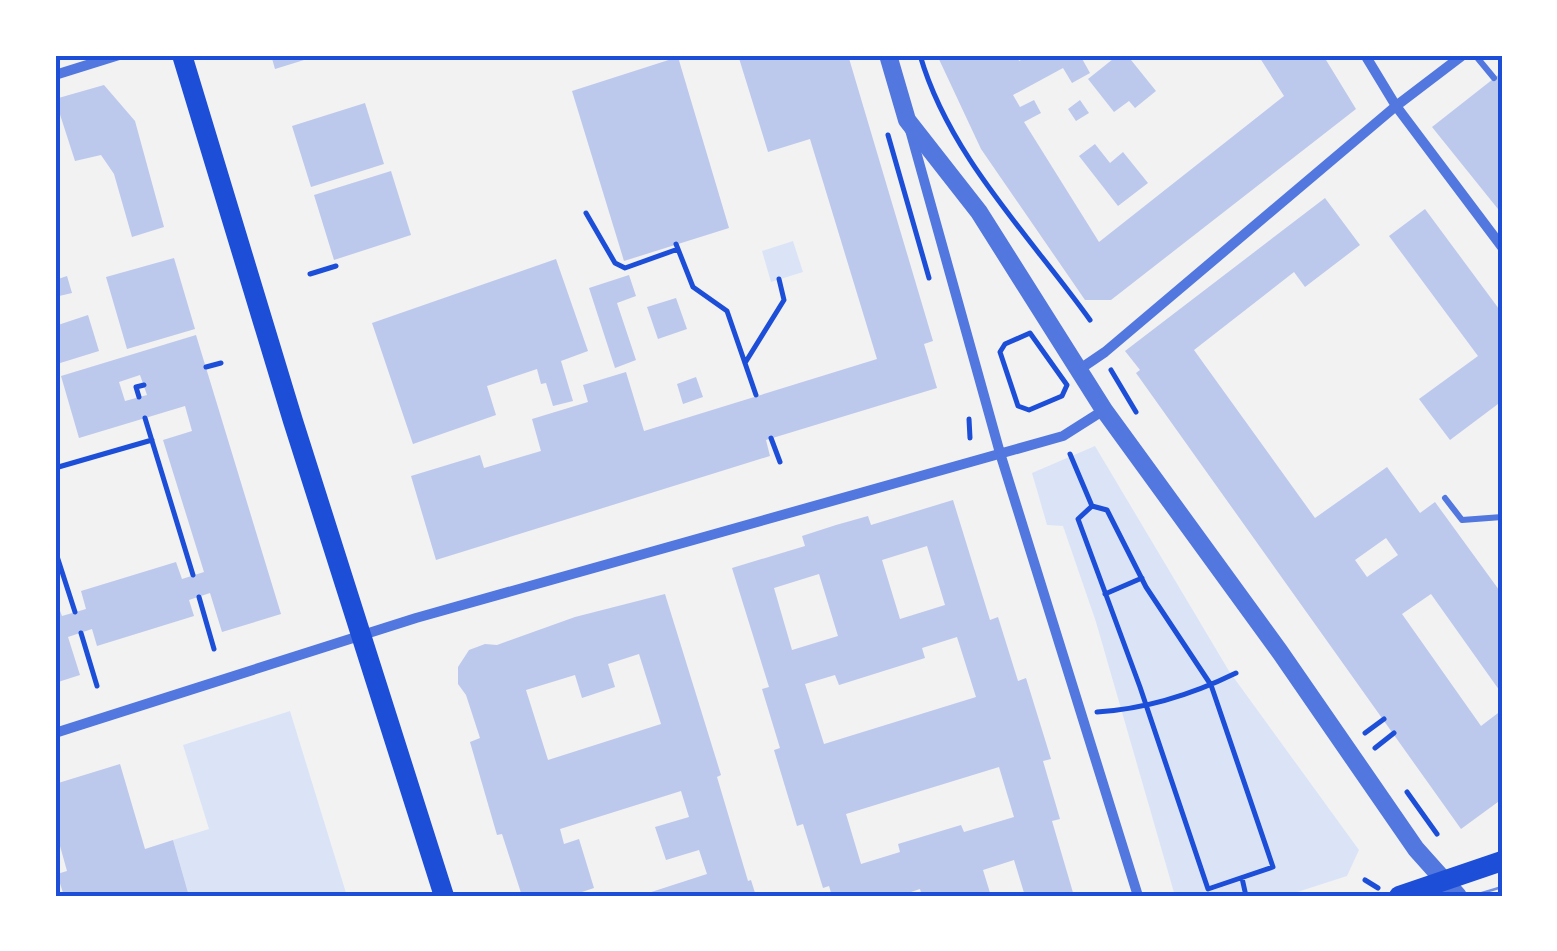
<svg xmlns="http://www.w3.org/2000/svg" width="1557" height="951" font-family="'Noto Sans',sans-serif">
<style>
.green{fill:#dbe4f7}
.building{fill:#bdc9ec;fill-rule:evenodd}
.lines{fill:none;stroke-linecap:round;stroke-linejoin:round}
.path{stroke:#1d4ed8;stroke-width:5}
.service{stroke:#5277de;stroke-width:6}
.minor{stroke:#5277de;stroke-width:10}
.tertiary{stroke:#5277de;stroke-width:18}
.secondary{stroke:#1d4ed8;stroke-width:20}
.primary{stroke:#1d4ed8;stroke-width:20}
.tram{stroke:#7290e2;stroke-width:2.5}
.neatline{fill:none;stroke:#1d4ed8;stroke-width:4}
</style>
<rect width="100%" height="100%" fill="#f2f2f2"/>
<!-- green -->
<path class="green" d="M793,241L803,272L771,282L762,251Z
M1095,446L1229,671L1359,850L1347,876L1285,896H1175L1096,622L1063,526L1047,525L1032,473Z
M290,711L347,896H189L173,840L209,829L183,745Z"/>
<!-- building -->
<path class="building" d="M271,55H317V56L275,69Z
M738,55H848L933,341L924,344L937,388L766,440L770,456L436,560L411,476L480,455L484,468L541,451L532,419L588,402L583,385L626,372L644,431L877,359L810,139L768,152Z
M937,55H1017L1019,61L1032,55H1080L1090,73L1072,83L1063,68L1013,95L1020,107L1034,100L1041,113L1024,122L1099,242L1284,96L1258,55H1323L1356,109L1111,300H1085L981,149Z
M1118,55H1127L1156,91L1135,108L1129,101L1114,112L1088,79Z
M678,57L729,228L624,261L572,91Z
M1502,72V214L1432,127Z
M104,85L135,121L164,227L132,237L114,174L101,155L75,161L55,99Z
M1080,100L1089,113L1076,121L1068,109Z
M365,103L384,164L311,187L292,126Z
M1095,144L1110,163L1123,152L1148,183L1118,206L1079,156Z
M391,171L411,235L334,260L314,195Z
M1325,198L1360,245L1305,287L1294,272L1194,350L1315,518L1387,467L1420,513L1435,502L1502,594V694L1431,594L1402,614L1481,726L1502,710V799L1461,829L1136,373L1140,370L1125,351ZM1386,538L1398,555L1367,577L1355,560Z
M1425,209L1502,313V401L1450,440L1419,399L1478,356L1389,236Z
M174,258L195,329L127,349L106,277Z
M556,259L588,351L561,361L573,401L553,406L546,383L541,384L537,369L487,386L496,415L413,444L372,323Z
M629,275L636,296L617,303L636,360L615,368L589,288Z
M67,276L72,293L55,297V280Z
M676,298L687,329L658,339L647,307Z
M88,315L99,351L57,364L55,326Z
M196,335L281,614L222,632L210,593L189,600L194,616L97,646L92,629L68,637L80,675L55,683V598L62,616L86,609L81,591L176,562L182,579L204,572L163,440L192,431L185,406L79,438L61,376ZM140,375L147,395L125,401L119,382Z
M696,377L703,397L683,404L677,384Z
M953,500L990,620L998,617L1018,681L1026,678L1051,759L1043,761L1060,819L1052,821L1074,896H1025L1014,860L983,870L991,896H922L920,889L899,896H832L829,886L823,888L803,824L797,826L774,750L780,748L762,689L769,687L732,568L805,546L802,536L836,525L868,516L871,525ZM927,546L945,605L900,619L882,560ZM819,574L838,636L792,650L774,588ZM957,637L976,697L824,744L805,684L835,675L839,685L925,658L922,648ZM999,767L1014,817L964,832L961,825L898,844L900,852L861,864L846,814Z
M665,594L721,775L717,777L748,881L751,880L756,896H639L707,874L699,850L666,860L655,827L689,817L681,791L560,829L564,844L579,839L594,888L579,893L580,896H522L502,834L497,835L470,742L480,738L466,695L458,684V667L469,650L485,644L497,645L575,617ZM639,654L661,724L548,760L526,690L575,675L582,698L615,687L608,664Z
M120,764L145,849L173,840L189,896H64L57,874L67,871L60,846L55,847V784Z"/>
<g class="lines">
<!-- path -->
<path class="path" d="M920,55C949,156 1030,236 1090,320
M888,135L929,278
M586,213L615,263L625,268L678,249
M676,244L693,287L727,311L756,395
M310,274L336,266
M1030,333L1067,385L1062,396L1029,410L1018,406L1000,352L1005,344Z
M745,363L784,300L779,279
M206,367L221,363
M1111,370L1136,412
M139,397L136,387L144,385
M145,418L193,575
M969,419L970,438
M771,438L780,462
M1070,454L1092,506
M55,468L152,440
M1092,506L1107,510L1146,587L1211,685L1273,867L1208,889L1140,687L1078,519Z
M55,550L75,612
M1105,594L1142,578
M199,597L214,649
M81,633L97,686
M1097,712C1146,709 1191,695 1236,673
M1365,733L1384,719
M1375,748L1394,733
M1407,792L1437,834
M1242,878L1246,896
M1365,880L1378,888"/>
<!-- service -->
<path class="service" d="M1475,55L1494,78
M1445,498L1462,520L1502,517"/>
<!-- minor -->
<path class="minor" d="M1365,55L1396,106L1502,247
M55,75L119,55
M910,130L1000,453L1138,896
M1080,369L1105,352L1396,106L1463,55
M55,733L416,618L1063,436L1104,410"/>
<!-- tertiary -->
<path class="tertiary" d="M888,55L907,120L979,212L1104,410L1280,652L1416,849L1458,896"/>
<!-- secondary -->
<path class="secondary" d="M1399,896L1502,861"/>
<!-- primary -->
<path class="primary" d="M182,55L293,421L444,896"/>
<!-- tram -->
<path class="tram" d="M1472,896L1502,887"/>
</g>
<!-- border -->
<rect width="1557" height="951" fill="none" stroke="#ffffff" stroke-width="115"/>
<rect x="58" y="58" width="1442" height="836" class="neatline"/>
</svg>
